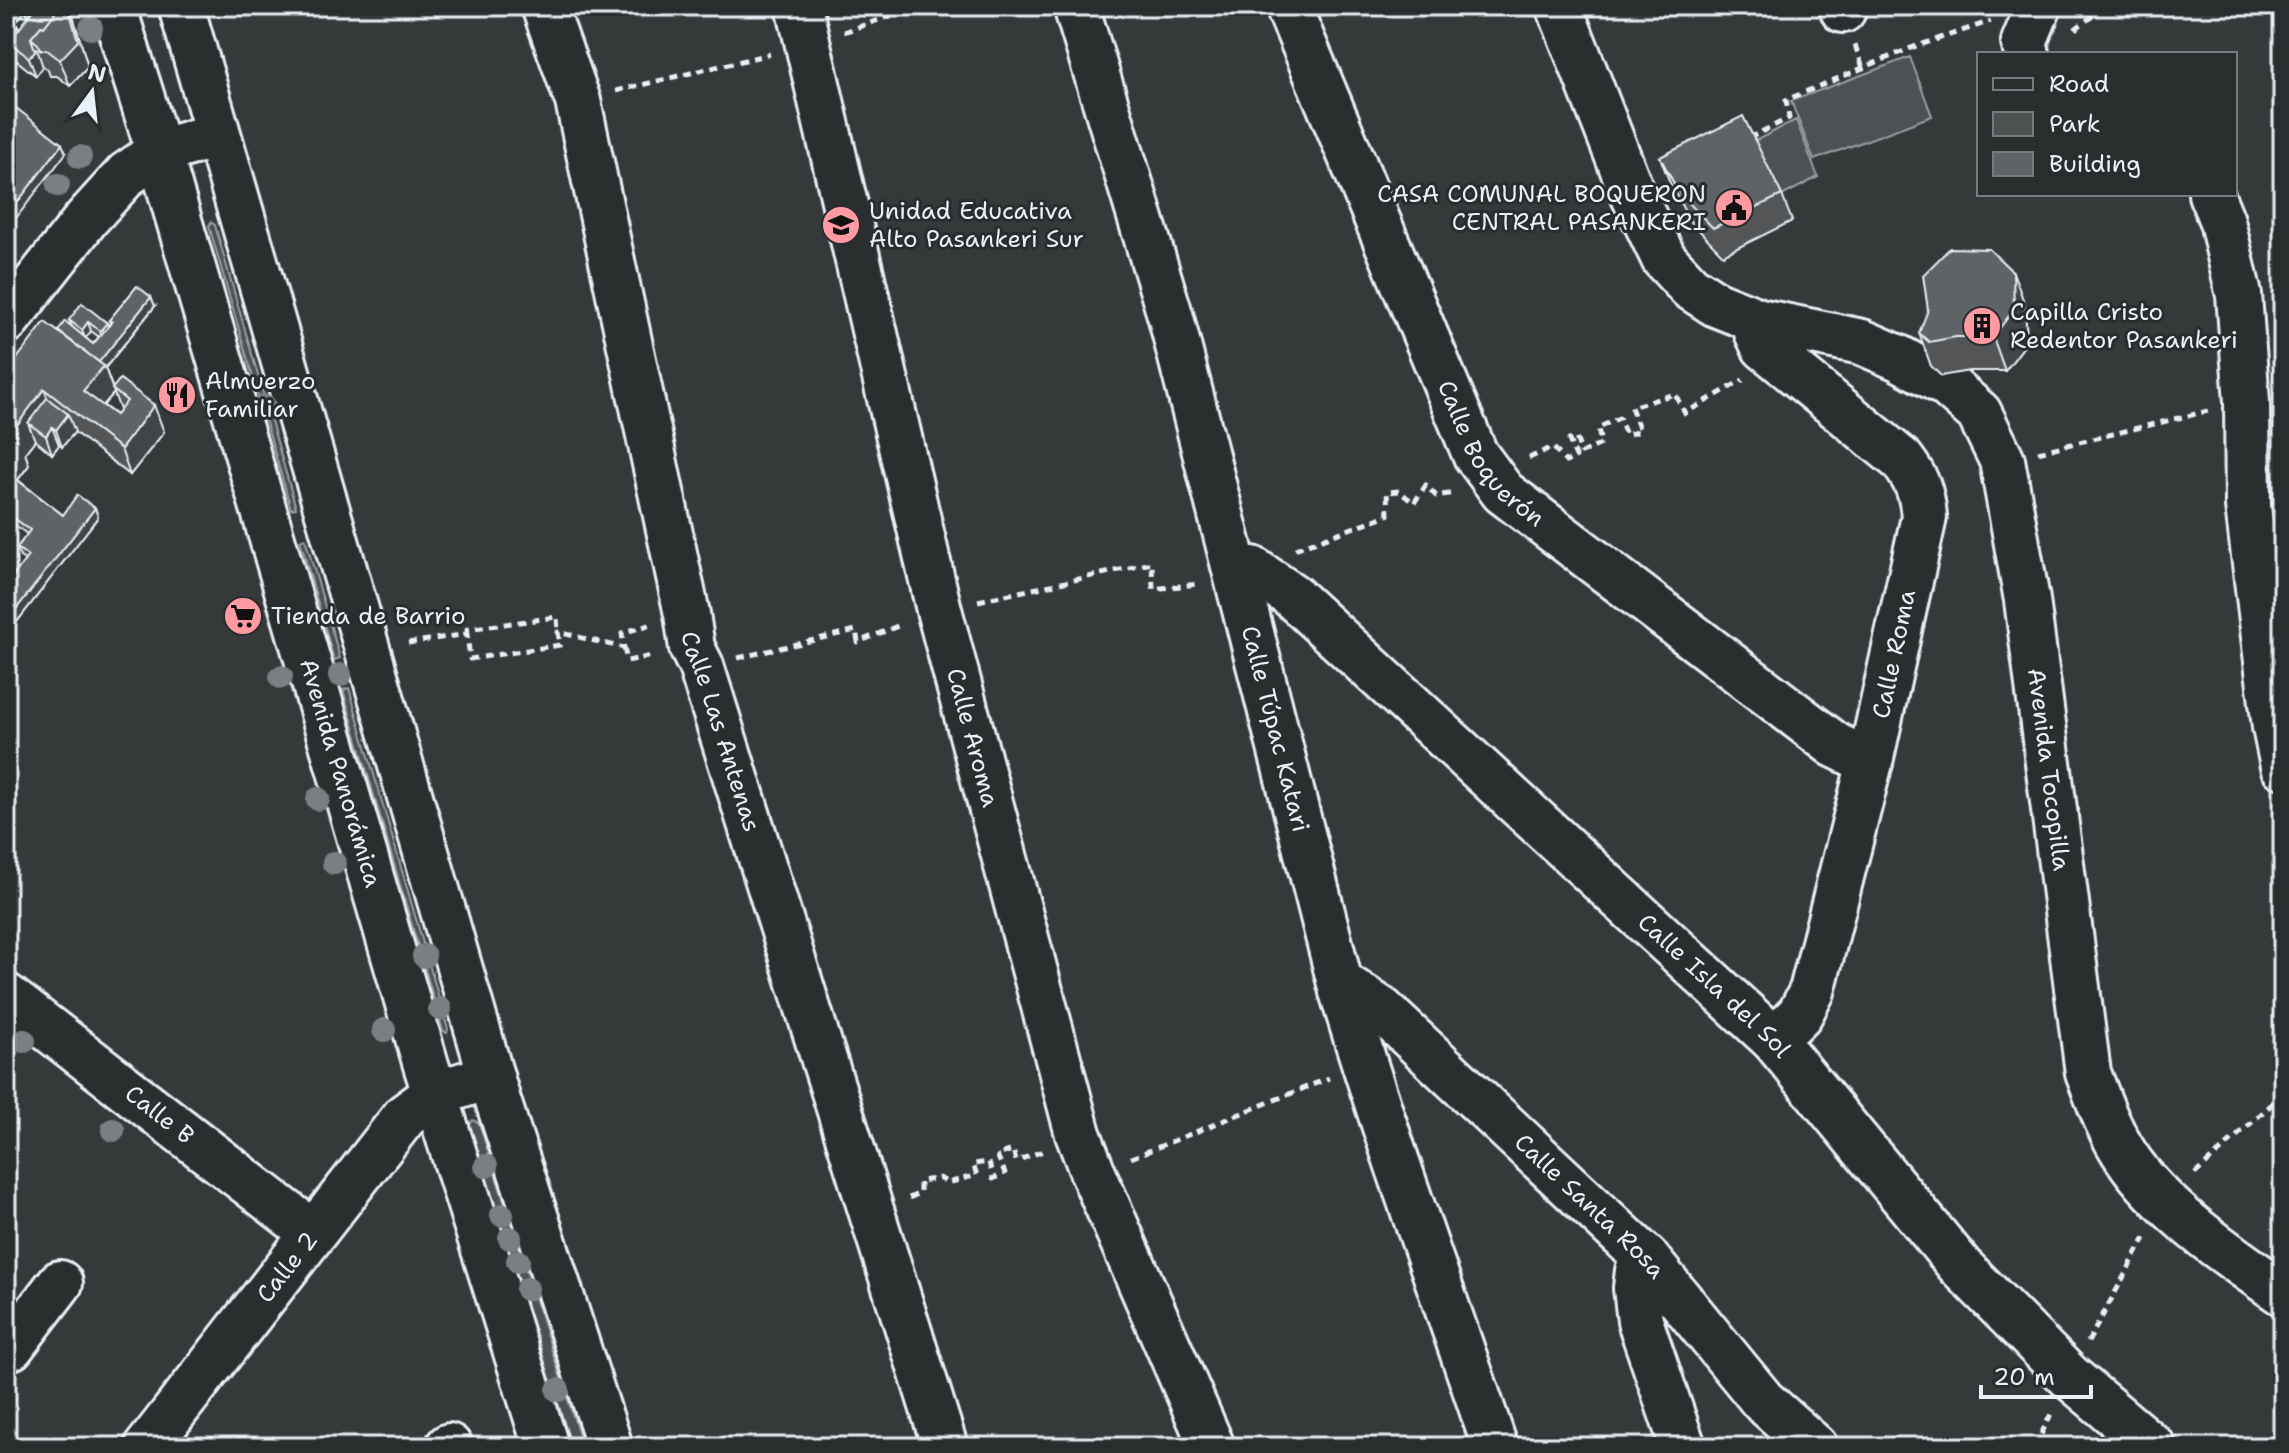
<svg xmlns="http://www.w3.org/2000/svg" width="2289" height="1453" font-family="'Shantell Sans',sans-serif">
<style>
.green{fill:#4d5152;stroke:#9aa1a5;stroke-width:2}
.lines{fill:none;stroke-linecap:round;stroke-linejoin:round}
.minor-casing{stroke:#e8f1f8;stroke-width:50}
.major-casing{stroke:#e8f1f8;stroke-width:50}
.path{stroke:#e8f1f8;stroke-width:5;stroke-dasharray:8 6;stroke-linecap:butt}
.minor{stroke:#2a2d2e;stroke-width:44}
.major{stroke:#2a2d2e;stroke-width:44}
.tree{fill:#7a7f83}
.wall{fill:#525557;stroke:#e8f1f8;stroke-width:2;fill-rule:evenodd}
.shaded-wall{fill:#424547;stroke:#e8f1f8;stroke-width:2}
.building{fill:#5f6365;stroke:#e8f1f8;stroke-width:2}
.labels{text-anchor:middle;stroke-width:6;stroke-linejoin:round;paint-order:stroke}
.poi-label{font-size:24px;fill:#e8f1f8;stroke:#2a2d2e;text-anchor:start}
.street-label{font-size:24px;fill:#e8f1f8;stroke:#2a2d2e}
</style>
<rect width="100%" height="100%" fill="#35393a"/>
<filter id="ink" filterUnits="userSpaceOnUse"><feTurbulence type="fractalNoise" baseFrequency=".0125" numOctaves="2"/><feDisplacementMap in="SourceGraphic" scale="16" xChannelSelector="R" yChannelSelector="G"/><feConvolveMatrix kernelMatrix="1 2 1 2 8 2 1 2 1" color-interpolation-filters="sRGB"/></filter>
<g filter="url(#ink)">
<!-- green -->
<path class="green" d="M1910,57L1932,116L1814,160L1791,101Z
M1796,120L1818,177L1780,197L1753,142Z
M211,222L215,225L296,508L291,509L209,226Z
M305,538L340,658L334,660L300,540Z
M349,688L448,1029L447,1033L443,1031L343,690Z
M473,1120L479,1123L583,1447H572L469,1126Z"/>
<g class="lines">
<defs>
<g id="minor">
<path id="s1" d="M544,6L578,101L687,614L692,648L701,666C783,926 862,1187 945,1447"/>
<path id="s2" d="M799,6L939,610L1078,1134L1093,1173L1212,1447"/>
<path id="s3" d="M1076,6L1171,318L1342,991C1388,1145 1444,1295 1495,1447"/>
<path id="s4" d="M1288,6L1475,454L1503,492L1835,745L1870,762"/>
<path id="s5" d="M1559,6L1631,190L1664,259L1690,287L1716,304L1759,321L1862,342L1899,358L1946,384L1979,413L2002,460L2027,600L2088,1073C2099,1101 2109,1131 2126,1156C2162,1211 2230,1256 2283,1293"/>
<path d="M1842,6L1843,10"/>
<path d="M2027,54L2024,42L2039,6"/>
<path d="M2211,194L2222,221L2239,295L2247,402L2248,506L2275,727L2283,766"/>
<path d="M6,321L87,218L127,174L159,152L217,135"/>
<path d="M1759,321L1757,332L1764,347L1902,460C1917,480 1922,492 1924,517L1870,762L1812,991L1800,1014L1774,1040"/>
<path id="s6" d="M1238,579L1252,569L1291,595L1774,1040L1960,1266L2069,1376L2153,1447"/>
<path id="s7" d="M1342,991L1352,990L1382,1010L1646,1258L1763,1401L1815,1447"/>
<path id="s8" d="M6,996L313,1233"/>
<path d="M1646,1258L1638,1271L1636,1288L1640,1321L1683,1447"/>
<path d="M6,1348L11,1347L60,1283"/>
<path id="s9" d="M147,1447L405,1116L435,1094L491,1076"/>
<path d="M448,1447L449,1446"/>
</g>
<g id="major">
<path id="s10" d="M113,6L159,152L426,1065L546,1447"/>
<path d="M181,6L499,1104L610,1447"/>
</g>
</defs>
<!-- minor casing -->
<use href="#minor" class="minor-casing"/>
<!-- major casing -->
<use href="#major" class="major-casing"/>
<!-- path -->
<path class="path" d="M2075,29L2106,6
M844,32L919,6
M1855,45L1863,68
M616,91L770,54
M1749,138L1789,118L1786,100L1911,48L1991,21
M2038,452L2208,411
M1529,458L1553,447L1566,462L1576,457L1569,440L1576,438L1582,453L1601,444L1598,428L1619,418L1626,435L1640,431L1631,407L1675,394L1685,413L1743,380
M1295,549L1388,515L1387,492L1399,491L1414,503L1426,485L1436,496L1455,493
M978,601L1152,563L1153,589L1198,584
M467,634V629L557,617L558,632
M408,643L467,634L470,659L560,645L558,632L624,648L622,633L649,625
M624,648L627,661L652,656
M738,658L856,630L858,642L903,624
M1131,1158L1329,1078
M2195,1174L2283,1094
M909,1198L920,1193V1181L940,1178L948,1183L977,1175L973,1164L989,1162L993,1179L1005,1173L997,1155L1013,1150L1016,1161L1043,1151
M2088,1342L2145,1238
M2035,1447L2051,1414"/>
<!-- minor -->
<use href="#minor" class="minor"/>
<!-- major -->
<use href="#major" class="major"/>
</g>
<!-- trees -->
<g class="tree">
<circle cx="91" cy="28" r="12"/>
<circle cx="80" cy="157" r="12"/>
<circle cx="58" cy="185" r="12"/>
<circle cx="264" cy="406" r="12"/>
<circle cx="340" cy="675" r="12"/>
<circle cx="281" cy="677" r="12"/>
<circle cx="318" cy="799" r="12"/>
<circle cx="334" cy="863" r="12"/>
<circle cx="424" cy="956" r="12"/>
<circle cx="440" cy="1009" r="12"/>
<circle cx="384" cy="1030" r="12"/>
<circle cx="24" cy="1041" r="12"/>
<circle cx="113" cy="1130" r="12"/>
<circle cx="486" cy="1166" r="12"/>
<circle cx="502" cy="1215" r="12"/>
<circle cx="510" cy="1238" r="12"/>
<circle cx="518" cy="1261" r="12"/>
<circle cx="527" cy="1289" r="12"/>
<circle cx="558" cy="1390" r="12"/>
</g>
<!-- wall -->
<path class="wall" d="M6,6H35L28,15L24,11L15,23L19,29L37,6H70L88,67L70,86L57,76H50L48,70L43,66L36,76L16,60L11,49L6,56Z
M1660,157L1782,195L1792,221L1723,255L1689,220L1670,183Z
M2025,305L2027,342L2005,371H1969L1941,376L1931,366L1919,333Z
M155,306L105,368L113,389L164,432L130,475L74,432L62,447L59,445L52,454L35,440L25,453L29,465L18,480L63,515L95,508L98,517L6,636V586L25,560L20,557L17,548L27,534L8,520L6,522V373L58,331L72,327L69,320L107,323L108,327L110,323L109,320ZM91,331L99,337L93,344L85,338ZM114,393L120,410L116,415L103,405Z"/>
<!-- shaded-wall -->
<path class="shaded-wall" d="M18,6H22L24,12L12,27L8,18Z
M25,6H35L28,15Z
M69,6H70L88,67L70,86L60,60Z
M18,26L22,35L9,42L12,49L6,56V34Z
M37,49L43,67L36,76L29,58Z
M62,144L66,153L6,231V217Z
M2013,272L2025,305L2027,342L2005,371L1993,337Z
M151,297L155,306L105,368L114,393L93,417L83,391L93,369Z
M88,322L91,331L85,339L82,330Z
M107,323L110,332L103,340L100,331Z
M44,389L54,415L28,423L35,440L25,453L29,465L6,495V446L11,432Z
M154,405L164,432L130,475L121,449Z
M68,414L75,432L62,447L56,430Z
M52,427L59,445L52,454L46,436Z
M95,508L98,517L6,636V622Z"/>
<!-- building -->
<path class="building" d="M6,6H18L8,18L18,26L8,40L6,34Z
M37,6H60L44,27L41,26L31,38L34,47L37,49L29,58L9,42Z
M60,6H68L78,41L60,60L47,50H40L38,44L31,38L41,26L44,27Z
M6,100L62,144L6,217Z
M1743,116L1782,195L1713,228L1679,193L1660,157Z
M1950,248L1989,249L2013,272L2014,309L1993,337H1956L1929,342L1919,333L1928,310L1923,275Z
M137,286L151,297L99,362L58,331L65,321L93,344L112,322L109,320Z
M82,303L107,323L100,331L88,322L82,330L69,320Z
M45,322L104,366L83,391L116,415L127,401L112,389L120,379L154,405L121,449L44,389L14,429L6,423V373Z
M47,398L68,414L56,430L52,427L46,436L28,423Z
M6,423L17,431L6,446Z
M16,479L63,515L77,495L95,508L6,622V586L28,556L17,548L30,530L6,512V491Z"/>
</g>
<!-- icons -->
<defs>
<symbol id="civic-disc" viewBox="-11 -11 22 22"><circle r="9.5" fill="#ff9aa2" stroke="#2a2d2e"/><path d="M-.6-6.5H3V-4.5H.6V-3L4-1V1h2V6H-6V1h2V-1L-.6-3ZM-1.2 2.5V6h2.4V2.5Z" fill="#111"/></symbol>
<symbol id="school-disc" viewBox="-11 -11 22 22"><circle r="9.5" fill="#ff9aa2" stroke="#2a2d2e"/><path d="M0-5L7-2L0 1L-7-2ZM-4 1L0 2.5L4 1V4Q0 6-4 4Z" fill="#111"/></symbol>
<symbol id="building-disc" viewBox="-11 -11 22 22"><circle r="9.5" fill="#ff9aa2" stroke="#2a2d2e"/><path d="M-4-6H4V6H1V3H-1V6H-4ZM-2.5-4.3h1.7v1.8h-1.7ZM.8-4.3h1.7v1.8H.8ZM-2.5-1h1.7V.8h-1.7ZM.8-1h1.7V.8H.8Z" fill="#111"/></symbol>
<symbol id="restaurant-disc" viewBox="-11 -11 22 22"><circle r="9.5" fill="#ff9aa2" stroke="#2a2d2e"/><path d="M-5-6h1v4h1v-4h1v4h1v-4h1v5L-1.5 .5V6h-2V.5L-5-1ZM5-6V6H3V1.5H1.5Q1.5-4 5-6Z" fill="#111"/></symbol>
<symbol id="supermarket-disc" viewBox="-11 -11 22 22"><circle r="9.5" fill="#ff9aa2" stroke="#2a2d2e"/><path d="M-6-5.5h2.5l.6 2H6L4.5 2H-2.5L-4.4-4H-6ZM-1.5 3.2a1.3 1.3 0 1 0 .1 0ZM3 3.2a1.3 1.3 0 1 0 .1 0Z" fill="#111"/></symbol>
</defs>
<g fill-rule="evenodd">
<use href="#civic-disc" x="1712" y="186" width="44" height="44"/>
<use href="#school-disc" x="819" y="203" width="44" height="44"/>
<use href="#building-disc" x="1960" y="304" width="44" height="44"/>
<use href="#restaurant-disc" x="155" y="373" width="44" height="44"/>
<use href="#supermarket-disc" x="221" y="594" width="44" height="44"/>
</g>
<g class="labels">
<!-- poi labels -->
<g class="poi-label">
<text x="1706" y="202" text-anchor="end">CASA COMUNAL BOQUERON<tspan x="1706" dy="28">CENTRAL PASANKERI</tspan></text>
<text x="869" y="219">Unidad Educativa<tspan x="869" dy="28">Alto Pasankeri Sur</tspan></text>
<text x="2010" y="320">Capilla Cristo<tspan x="2010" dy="28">Redentor Pasankeri</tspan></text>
<text x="205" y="389">Almuerzo<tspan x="205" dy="28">Familiar</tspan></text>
<text x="271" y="624">Tienda de Barrio</text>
</g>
<!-- street labels -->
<g class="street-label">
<text dy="8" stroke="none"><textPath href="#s4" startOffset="494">Calle Boquerón</textPath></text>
<text transform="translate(1894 654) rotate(-78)" y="8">Calle Roma</text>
<text dy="8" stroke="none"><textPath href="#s3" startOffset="750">Calle Túpac Katari</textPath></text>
<text dy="8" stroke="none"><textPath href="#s1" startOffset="748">Calle Las Antenas</textPath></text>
<text dy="8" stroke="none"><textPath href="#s2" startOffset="752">Calle Aroma</textPath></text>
<text dy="8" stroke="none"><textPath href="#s5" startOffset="998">Avenida Tocopilla</textPath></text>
<text dy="8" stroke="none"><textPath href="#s10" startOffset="800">Avenida Panorámica</textPath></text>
<text dy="8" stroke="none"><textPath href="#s6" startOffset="640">Calle Isla del Sol</textPath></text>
<text dy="8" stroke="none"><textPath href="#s8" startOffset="194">Calle B</textPath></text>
<text dy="8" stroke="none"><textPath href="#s7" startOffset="332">Calle Santa Rosa</textPath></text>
<text dy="8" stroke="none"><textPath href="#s9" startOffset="228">Calle 2</textPath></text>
</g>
</g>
<!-- margin -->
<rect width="2289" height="1453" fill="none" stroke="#2a2d2e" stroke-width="32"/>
<rect x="16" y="16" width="2257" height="1421" fill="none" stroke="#e8f1f8" stroke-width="3" filter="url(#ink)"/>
<!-- legend -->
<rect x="1977" y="52" width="260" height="144" fill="#2a2d2e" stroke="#767b7f" stroke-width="2"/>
<rect x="1993" y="78" width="40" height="12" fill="#2a2d2e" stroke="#767b7f" stroke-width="2"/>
<text x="2049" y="92" font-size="24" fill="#e8f1f8">Road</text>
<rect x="1993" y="112" width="40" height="24" fill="#4d5152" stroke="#767b7f" stroke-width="2"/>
<text x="2049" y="132" font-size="24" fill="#e8f1f8">Park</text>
<rect x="1993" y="152" width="40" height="24" fill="#5f6365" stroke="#767b7f" stroke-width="2"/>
<text x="2049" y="172" font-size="24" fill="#e8f1f8">Building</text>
<!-- north arrow -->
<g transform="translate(92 92) rotate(15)" stroke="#2a2d2e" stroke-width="6" paint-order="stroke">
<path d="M0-6L14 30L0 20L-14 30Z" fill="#e8f1f8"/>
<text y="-12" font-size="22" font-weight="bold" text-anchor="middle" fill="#e8f1f8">N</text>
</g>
<!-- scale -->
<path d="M1981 1385v12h110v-12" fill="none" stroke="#e8f1f8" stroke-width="4"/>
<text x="1993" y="1385" font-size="24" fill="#e8f1f8" stroke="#2a2d2e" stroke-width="6" paint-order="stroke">20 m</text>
</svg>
